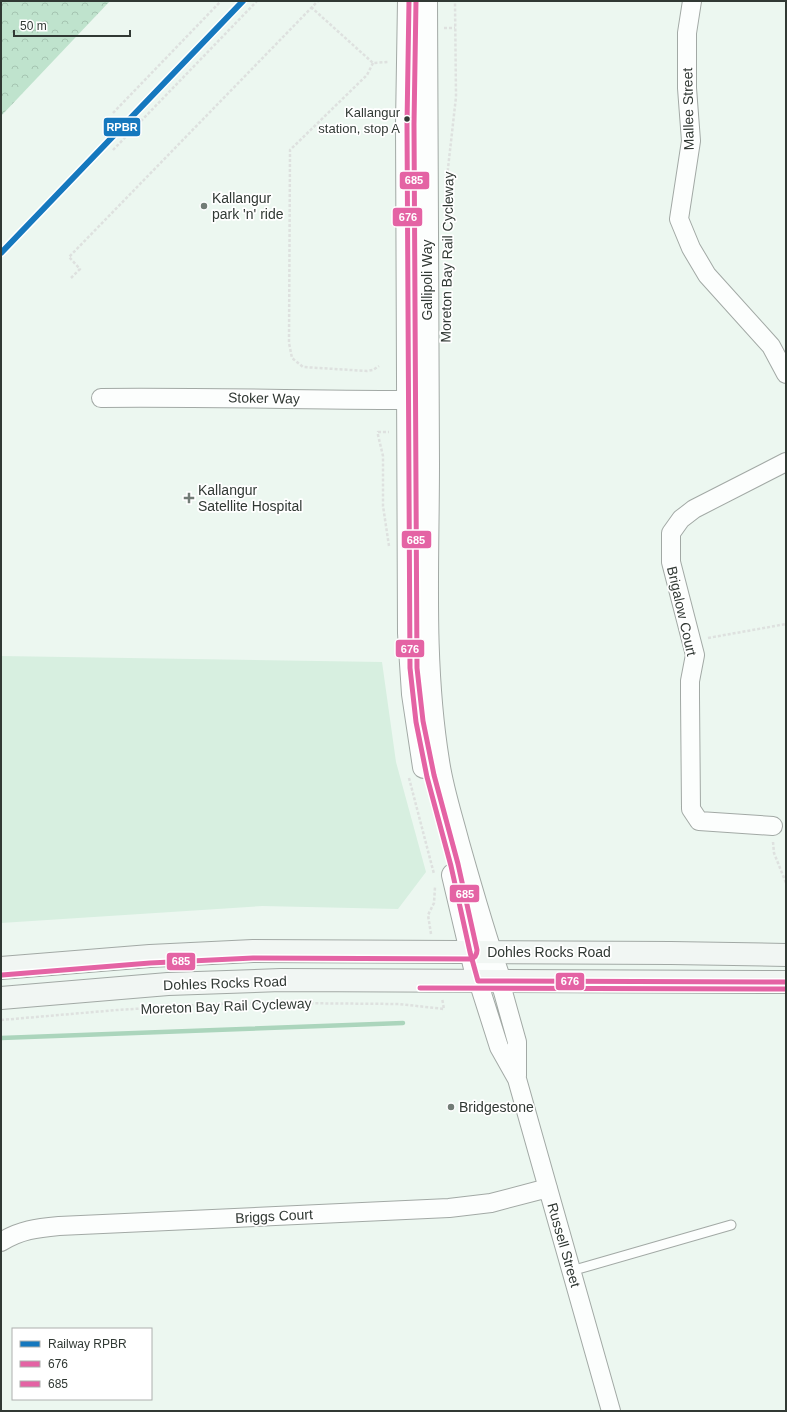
<svg xmlns="http://www.w3.org/2000/svg" width="787" height="1412" font-family="Helvetica,sans-serif">
<style>
.grass{fill:#d7efe0}
.forest{fill:url(#forest-crowns)}
.lines{fill:none;stroke-linecap:round;stroke-linejoin:round}
.stream{stroke:#abd5bc;stroke-width:4.5}
.service-casing{stroke:#a2a9a5;stroke-width:11}
.minor-casing{stroke:#a2a9a5;stroke-width:20}
.tertiary-casing{stroke:#a2a9a5;stroke-width:24}
.secondary-casing{stroke:#a2a9a5;stroke-width:24}
.path{stroke:#dee1df;stroke-width:2.5;stroke-dasharray:3 2;stroke-linecap:butt}
.service{stroke:#fcfefd;stroke-width:9}
.minor{stroke:#fcfefd;stroke-width:18}
.tertiary{stroke:#fcfefd;stroke-width:22}
.secondary{stroke:#f1f6f3;stroke-width:22}
.bus-1-casing{stroke:#fff;stroke-width:8}
.bus-2-casing{stroke:#fff;stroke-width:8}
.bus-1{stroke:#e463a4;stroke-width:5}
.bus-2{stroke:#e463a4;stroke-width:5}
.rail-1-casing{stroke:#fff;stroke-width:9}
.rail-1{stroke:#1578be;stroke-width:6}
.bus-dot{fill:#313934;stroke:#fff;stroke-width:1.5}
.poi-dot{fill:#727c76;stroke:#fff;stroke-width:1.5}
.labels{text-anchor:middle;stroke-width:3.5;stroke-linejoin:round;paint-order:stroke}
.bus-label{font-size:13px;fill:#313934;stroke:#fff;text-anchor:end}
.street-label{font-size:14px;fill:#313934;stroke:#fff}
.poi-label{font-size:14px;fill:#313934;stroke:#fff;text-anchor:start}
.line-badge{stroke:#fff;stroke-width:1.5}
.badge-label{font-size:11px;text-anchor:middle;font-weight:bold;fill:#fff}
</style>
<defs>
<pattern id="forest-crowns" width="20" height="18" patternUnits="userSpaceOnUse"><rect width="20" height="18" fill="#bfe3cd"/><path d="M2 6a3 3 0 1 1 6 0M12 15a3 3 0 1 1 6 0" fill="none" stroke="#a5c4b1"/></pattern>
</defs>
<rect width="100%" height="100%" fill="#ecf7f0"/>
<!-- grass -->
<path class="grass" d="M1,656L382,662L396,762L426,872L398,909L262,906L1,923Z"/>
<!-- forest -->
<path class="forest" d="M1,1H110L1,116Z"/>
<g class="lines">
<!-- stream -->
<path class="stream" d="M1,1038L403,1023"/>
<defs>
<path id="service" d="M571,1271L731,1225"/>
<path id="minor" d="M692,1L687,33V88L691,141L679,219L691,248L707,275L771,346L786,374
M101,398C208,397 315,400 422,400
M773,826L699,821L691,809L690,697V681L695,655L671,562V533L681,519L694,509L786,462
M478,981L499,1047L517,1079L611,1411
M500,981L517,1042V1076
M1,1242C20,1230 37,1228 59,1226L449,1208L491,1203L548,1188"/>
<path id="tertiary" d="M409,1L407,124L409,633L413,694L424,767
M426,1C426,155 426,309 428,463C428,562 422,662 438,761C442,789 451,816 458,843C471,889 484,935 500,981
M453,875L478,981"/>
<path id="secondary" d="M1,968L150,956L253,951L671,953L786,955
M1,998L168,984L281,980L786,982"/>
</defs>
<!-- service casing -->
<use href="#service" class="service-casing"/>
<!-- minor casing -->
<use href="#minor" class="minor-casing"/>
<!-- tertiary casing -->
<use href="#tertiary" class="tertiary-casing"/>
<!-- secondary casing -->
<use href="#secondary" class="secondary-casing"/>
<!-- path -->
<path class="path" d="M311,7L373,63L388,62
M444,28H455
M373,63L367,75L290,150L289,343L292,358L303,367L367,371L373,370L379,366
M113,113L221,1
M113,150L257,1
M446,186L456,97L455,1
M71,278L80,269L69,257L318,1
M389,546L383,506V456L378,435V432H389
M708,638L786,624
M409,778L434,874
M773,842L774,853L786,883
M431,934L428,915L434,903L435,887
M1,1020L117,1010L213,1004L280,1003L399,1004L444,1009L442,998"/>
<!-- service -->
<use href="#service" class="service"/>
<!-- minor -->
<use href="#minor" class="minor"/>
<!-- tertiary -->
<use href="#tertiary" class="tertiary"/>
<!-- secondary -->
<use href="#secondary" class="secondary"/>
<defs>
<path id="bus-1" d="M409,1L407,124L410,668L416,722L427,777L451,866L470,952L478,981L786,982"/>
<path id="bus-2" d="M2,975L150,963L253,958L470,959C475,958 477,955 477,950L458,864L434,775L423,721L417,668L414,124L416,1
M420,988L786,989"/>
</defs>
<!-- bus-1 casing -->
<use href="#bus-1" class="bus-1-casing"/>
<!-- bus-2 casing -->
<use href="#bus-2" class="bus-2-casing"/>
<!-- bus-1 -->
<use href="#bus-1" class="bus-1"/>
<!-- bus-2 -->
<use href="#bus-2" class="bus-2"/>
<defs>
<path id="rail-1" d="M1,253L243,1"/>
</defs>
<!-- rail-1 casing -->
<use href="#rail-1" class="rail-1-casing"/>
<!-- rail-1 -->
<use href="#rail-1" class="rail-1"/>
</g>
<!-- markers -->
<circle class="bus-dot" cx="407" cy="119" r="3.5"/>
<g class="poi-dot">
<circle cx="204" cy="206" r="4"/>
<path d="M187 492h4v4h4v4h-4v4h-4v-4h-4v-4h4z"/>
<circle cx="451" cy="1107" r="4"/>
</g>
<g class="labels">
<!-- bus labels -->
<g class="bus-label">
<text x="400" y="117">Kallangur<tspan x="400" dy="16">station, stop A</tspan></text>
</g>
<!-- street labels -->
<g class="street-label">
<text transform="translate(688 109) rotate(-91)" y="5">Mallee Street</text>
<text transform="translate(447 257) rotate(-89)" y="5">Moreton Bay Rail Cycleway</text>
<text transform="translate(427 280) rotate(-90)" y="5">Gallipoli Way</text>
<text transform="translate(264 398) rotate(1)" y="5">Stoker Way</text>
<text transform="translate(682 611) rotate(77)" y="5">Brigalow Court</text>
<text x="549" y="957">Dohles Rocks Road</text>
<text transform="translate(225 983) rotate(-2)" y="5">Dohles Rocks Road</text>
<text transform="translate(226 1006) rotate(-2)" y="5">Moreton Bay Rail Cycleway</text>
<text transform="translate(274 1216) rotate(-3)" y="5">Briggs Court</text>
<text transform="translate(564 1245) rotate(74)" y="5">Russell Street</text>
</g>
<!-- poi labels -->
<g class="poi-label">
<text x="212" y="203">Kallangur<tspan x="212" dy="16">park 'n' ride</tspan></text>
<text x="198" y="495">Kallangur<tspan x="198" dy="16">Satellite Hospital</tspan></text>
<text x="459" y="1112">Bridgestone</text>
</g>
</g>
<g class="line-badge">
<rect x="103" y="117" width="38" height="20" rx="4" fill="#1578be"/>
<rect x="399" y="171" width="31" height="19" rx="4" fill="#e463a4"/>
<rect x="392" y="207" width="31" height="20" rx="4" fill="#e463a4"/>
<rect x="401" y="530" width="31" height="19" rx="4" fill="#e463a4"/>
<rect x="395" y="639" width="30" height="19" rx="4" fill="#e463a4"/>
<rect x="449" y="884" width="31" height="19" rx="4" fill="#e463a4"/>
<rect x="166" y="952" width="30" height="19" rx="4" fill="#e463a4"/>
<rect x="555" y="972" width="30" height="19" rx="4" fill="#e463a4"/>
</g>
<g class="badge-label">
<text x="122" y="131">RPBR</text>
<text x="414" y="184">685</text>
<text x="408" y="221">676</text>
<text x="416" y="544">685</text>
<text x="410" y="653">676</text>
<text x="465" y="898">685</text>
<text x="181" y="965">685</text>
<text x="570" y="985">676</text>
</g>
<!-- border -->
<rect width="787" height="1412" fill="none" stroke="#313934" stroke-width="4"/>
<!-- legend -->
<rect x="12" y="1328" width="140" height="72" fill="#ffffff" stroke="#adb0ae"/>
<rect x="20" y="1341" width="20" height="6" fill="#1578be" stroke="#adb0ae"/>
<text x="48" y="1348" font-size="12" fill="#313934">Railway RPBR</text>
<rect x="20" y="1361" width="20" height="6" fill="#e463a4" stroke="#adb0ae"/>
<text x="48" y="1368" font-size="12" fill="#313934">676</text>
<rect x="20" y="1381" width="20" height="6" fill="#e463a4" stroke="#adb0ae"/>
<text x="48" y="1388" font-size="12" fill="#313934">685</text>
<!-- scale -->
<path d="M14 30v6h116v-6" fill="none" stroke="#313934" stroke-width="2"/>
<text x="20" y="30" font-size="12" fill="#313934" stroke="#ffffff" stroke-width="3" paint-order="stroke">50 m</text>
</svg>
